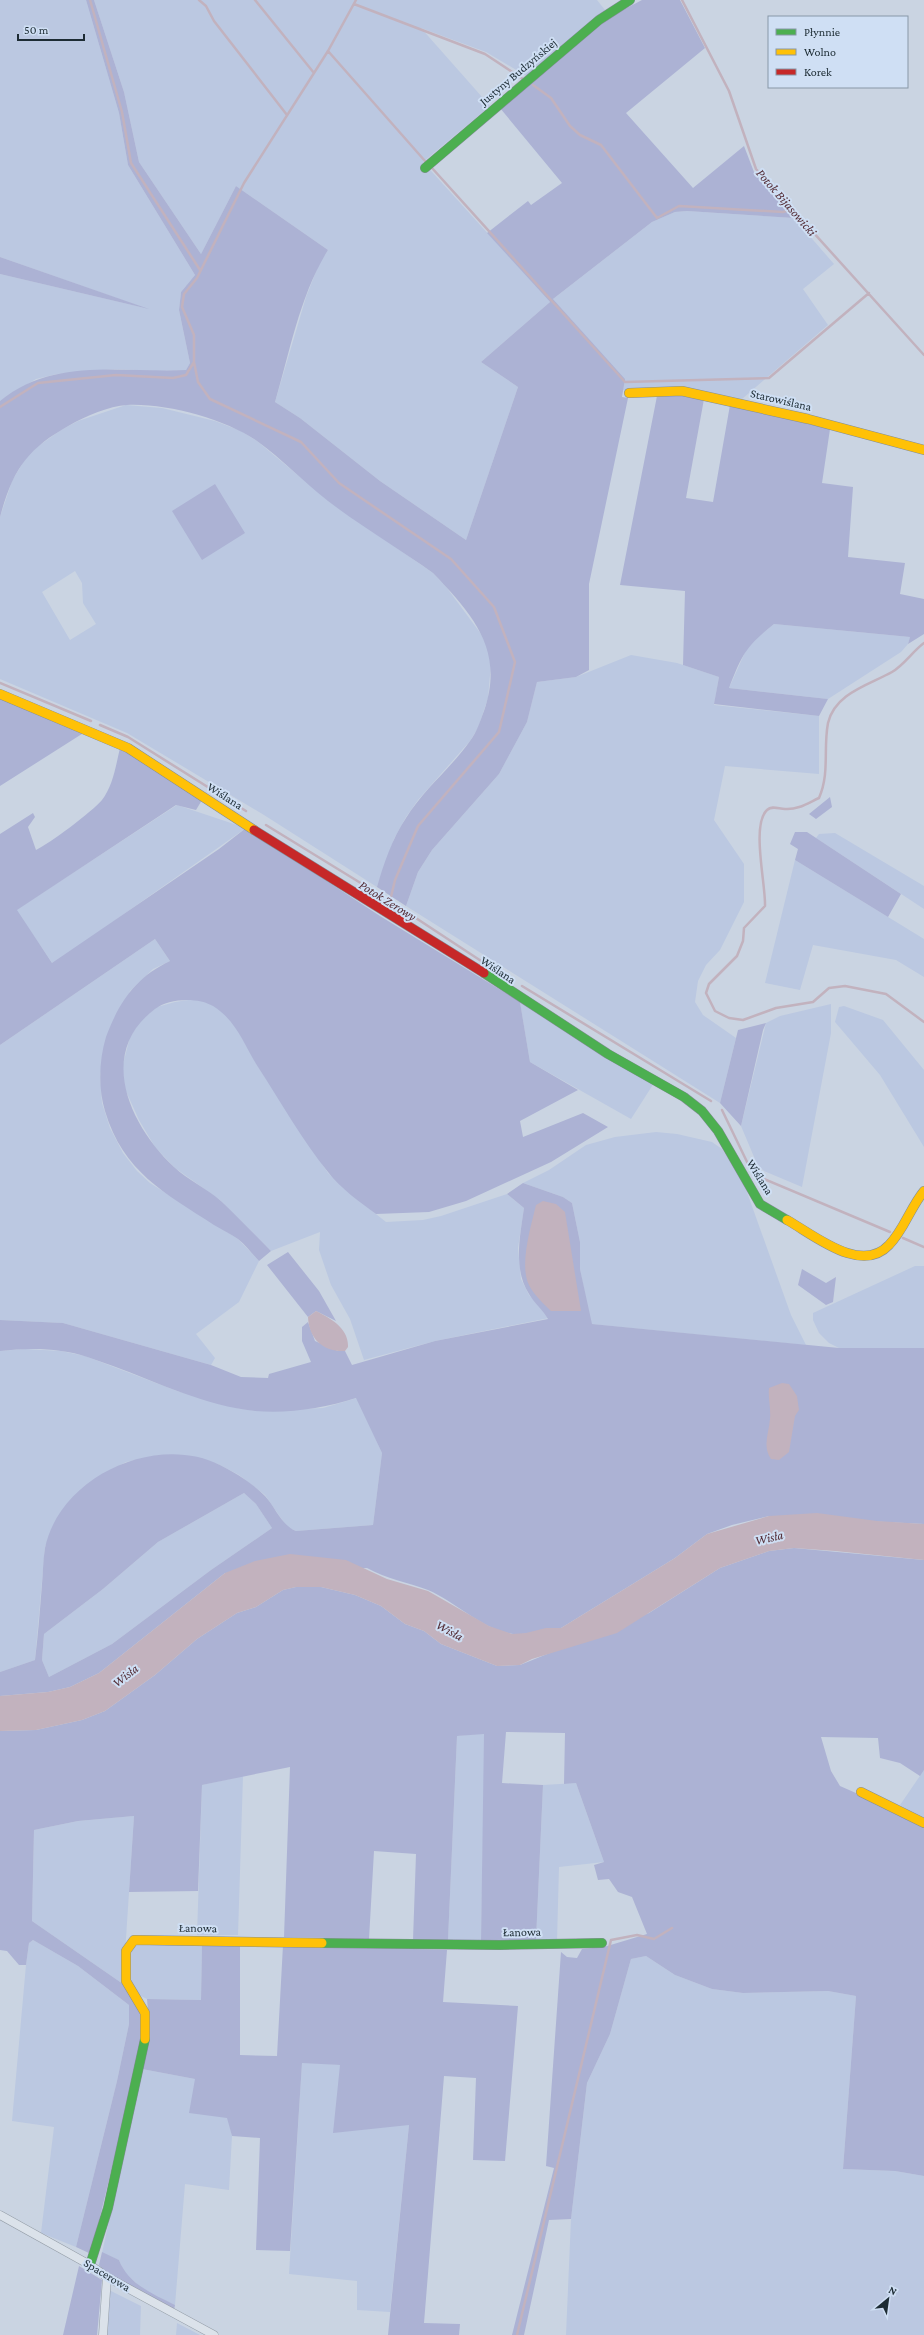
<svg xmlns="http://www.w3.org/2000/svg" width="924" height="2335" font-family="'Crimson Pro',serif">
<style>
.farmland{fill:#bbc8e1;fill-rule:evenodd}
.green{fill:#acb2d4;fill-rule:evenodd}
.water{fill:#c2b2be}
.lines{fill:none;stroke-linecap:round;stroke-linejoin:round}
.stream{stroke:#c2b2be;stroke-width:2.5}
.street-casing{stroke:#949da7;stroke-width:9}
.fast-casing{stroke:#838d96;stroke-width:10}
.slow-casing{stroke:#838d96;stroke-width:10}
.jam-casing{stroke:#838d96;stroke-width:10}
.street{stroke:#dbe2ea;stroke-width:8}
.fast{stroke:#4caf50;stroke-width:9}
.slow{stroke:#ffc107;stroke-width:9}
.jam{stroke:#c62828;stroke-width:9}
.labels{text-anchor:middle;stroke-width:4;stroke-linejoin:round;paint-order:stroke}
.street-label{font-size:12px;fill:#1d2c34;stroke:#cfdff4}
.water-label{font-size:13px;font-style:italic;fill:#532c35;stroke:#cfdff4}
</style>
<rect width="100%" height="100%" fill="#cad4e2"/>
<!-- farmland -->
<path class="farmland" d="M0,0H86L119,113L128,165L195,275L181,292L179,310L190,363L186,370L157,371L115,369L57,374L36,379L0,401V274L145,308L0,257Z
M94,0H597L605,10L528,77L486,52L421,28L490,106L423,162L550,302L481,362L518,387L466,540L380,481L300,418L275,402L306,297L319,264L328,250L236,186L201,254L139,162L124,92Z
M687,211L794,218L834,264L803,289L828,325L742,399L689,388L623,390L624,379L553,299L652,222L675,212Z
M126,405L162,408L215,421L241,431L257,441L330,502L433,573L447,588L481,634L489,650L491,663L488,698L478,728L470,741L418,800L406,817L394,839L377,887L264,815L127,733L0,679V517L12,481L27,456L37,447L61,430L78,421ZM75,571L82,583L83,603L96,624L70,640L42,592Z
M774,624L910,637L908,644L901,652L828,699L729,688L746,650L753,641Z
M631,655L677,663L719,677L714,705L819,716V774L725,766L714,820L744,864V902L720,950L706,965L698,981L695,1002L703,1015L736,1038L720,1103L406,906L418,872L432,850L499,774L527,722L537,682L576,677Z
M177,805L246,828L53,964L16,910Z
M835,833L924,886V909L816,838L819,834Z
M795,860L924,939V977L896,960L813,945L800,990L765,983Z
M155,939L170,961L153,969L130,991L100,1074L102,1103L110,1128L123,1153L137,1171L150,1183L238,1239L259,1261L239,1302L196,1334L215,1358L211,1365L63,1323L0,1320V1045Z
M195,999L211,1004L227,1015L239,1032L257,1065L328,1173L352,1195L386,1222L423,1220L441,1216L507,1194L524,1208L518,1248L521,1279L529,1295L549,1318L435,1341L364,1360L350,1319L331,1285L319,1250L320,1232L271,1251L220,1200L175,1168L155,1147L139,1120L125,1089L122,1068L130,1037L140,1021L157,1007L175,1002Z
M520,1002L654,1083L631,1119L530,1062Z
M831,1004V1033L802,1187L764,1171L757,1164L741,1126L766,1023L780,1016Z
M844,1006L883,1020L924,1070V1147L880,1075L835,1022L839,1007Z
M656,1132L677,1134L712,1142L722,1149L743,1181L791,1315L806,1345L591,1324L580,1269V1242L572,1203L563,1197L523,1183L549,1170L586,1145L615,1137Z
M915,1266H924V1348H839L829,1343L819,1333L813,1320V1313Z
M25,1349L61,1351L85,1356L177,1391L237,1408L256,1411L323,1408L357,1398L382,1453L373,1525L296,1531L287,1527L265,1495L239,1475L218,1464L187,1456L159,1455L126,1462L101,1475L88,1484L74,1497L55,1524L45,1547L35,1660L0,1672V1351Z
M244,1493L256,1504L272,1528L211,1570L112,1644L49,1677L42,1660L44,1634L103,1589L158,1542Z
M485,1733L481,1941L448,1940L457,1736Z
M924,1770V1820L900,1805Z
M243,1776L238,1935H197L202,1785Z
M576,1783L604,1862L559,1867L557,1941L536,1940L543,1785Z
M134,1816L126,1938L123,1984L32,1921L34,1830L78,1821Z
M33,1940L78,1966L129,2005V2024L117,2081L76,2247L41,2233L54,2127L12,2121L26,1965L29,1943Z
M202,1944L201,2000L147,1999L137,1994L127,1975L132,1946Z
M646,1956L675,1975L712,1989L743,1993L828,1991L856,1996L843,2169L895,2171L924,2176V2335H566L571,2219L587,2083L610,2034L631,1959Z
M302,2062L340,2065L409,2125L390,2312L357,2310V2281L289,2274Z
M142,2069L195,2079L228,2118L232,2136L229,2190L185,2184L175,2305L146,2292L124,2272L119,2260L102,2253Z
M109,2290L141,2306L140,2335H106Z
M177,2323L200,2335H176Z"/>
<!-- green -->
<path class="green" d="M86,0H94L124,92L139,162L201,254L236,186L328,250C300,295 290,351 275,402L300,418L380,481L466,540L518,387L481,362L550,302L487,233L528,201L531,205L562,183L500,108L606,19L642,0H680L705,48L626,113L693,188L744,146L754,172L794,218L687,211L675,212L652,222L553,299L625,379L622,397L628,398L589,584V670L576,677L537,682L527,722L499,774L432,850L418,872L406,906L377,887C384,863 392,839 406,818C424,789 451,768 470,741C477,732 480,721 484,711C505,650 473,615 433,573C398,548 362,527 328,501C304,482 282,459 257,441C225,419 166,403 127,405C109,406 86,416 70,425C27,449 13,469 0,517V401C54,357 122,373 186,370L190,363L179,310L181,292L195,275L128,165L119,113Z
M0,257L149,309L0,274Z
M657,396H684L704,399L686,498L713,502L730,405L830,429L822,483L853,487L848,557L905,563L900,594L924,599V634L908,644L910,637L774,624C745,647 742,655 729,688L828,699L819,716L714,704L719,677L683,665L685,591L620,585Z
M215,484L245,533L202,560L172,511Z
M0,698L85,732L0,786Z
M120,748L202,800L196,810L176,805L17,910L52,963L219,849L246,828L380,916L520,1002L530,1062L578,1090L520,1121L523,1137L583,1113L608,1127L551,1162L466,1201L429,1212L376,1214C360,1202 341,1189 328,1172C302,1140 281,1102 258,1067C244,1045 237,1021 213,1006C198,997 169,998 155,1009C96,1053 130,1126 174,1167C188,1180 206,1188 221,1201C238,1217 254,1234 271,1251L259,1261C252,1254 246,1245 238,1239C231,1234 222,1230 214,1225C165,1193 123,1172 105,1111C98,1088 99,1060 106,1037C119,1002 136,977 170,961L155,939L0,1045V834L33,813L35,817L28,827L36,850C49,844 93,811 102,800C113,786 116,765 120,748Z
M830,797L832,807L816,819L809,814Z
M795,832H807L901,894L888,917L795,860L798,849L790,844Z
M766,1023L763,1030L741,1126L720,1103L738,1030Z
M523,1183L563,1197L572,1203L580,1242V1269L592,1324L839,1348H924V1524L769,1516L732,1525L707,1534L675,1558L561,1628C545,1628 527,1636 513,1634C481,1629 456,1602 428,1590C407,1582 387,1579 367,1568L225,1573L99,1673L70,1687L48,1692L0,1696V1672L35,1660C38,1635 40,1610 42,1584C43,1573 43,1560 45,1548C60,1476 156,1433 220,1465C236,1473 252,1483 265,1496C276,1508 281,1525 296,1531L373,1525L382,1453L356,1398C324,1408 289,1414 255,1411C206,1406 159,1383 113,1366C96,1360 79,1353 61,1351C40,1348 20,1349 0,1351V1320L63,1323L211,1365L241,1377L268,1378L269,1374L311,1362L302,1341V1327L308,1322L315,1341L338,1351H345L352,1365L435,1341L548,1319C543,1310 534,1303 529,1294C513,1269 520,1236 524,1208L507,1194ZM244,1493L256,1504L272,1528L211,1570L112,1644L49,1677L42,1660L44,1634L103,1589L158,1542Z
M288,1252L319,1291L336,1321L316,1311L308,1317L267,1265Z
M802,1269L826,1283L836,1277L833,1302L826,1305L798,1285Z
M794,1548L924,1560V1770L920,1776L900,1763L880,1758L878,1738L821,1737L831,1771L840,1786L899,1812L924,1828V2176L895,2171L843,2169L856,1996L828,1991L743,1993L712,1989L675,1975L646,1956L631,1959L610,2034L587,2083L571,2219L549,2220L524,2335H512L554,2168L546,2166L561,1952L567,1957L577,1958L582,1949L604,1947L647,1934L632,1897L618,1892L609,1879L598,1880L594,1865L604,1862L576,1783L564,1784L565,1733L506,1732L502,1783L543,1785L536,1940L481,1941L484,1734L457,1736L448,1940H413L416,1854L374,1851L369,1939L284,1937L290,1767L202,1785L198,1891L129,1892L134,1816L78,1821L34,1830L32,1921L123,1984L143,2016L144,2035L91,2254L76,2247L117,2081L129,2024V2005L78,1966L33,1940L29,1943L26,1965H19L7,1951L0,1950V1731L36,1730L82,1720L105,1711L155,1675L197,1639L237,1613L256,1607L283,1590L296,1587H321L355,1595L381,1606L405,1624L424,1631L441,1644L497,1666L520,1665L649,1613L720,1568L769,1551Z
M240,1943V2055L277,2056L283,1945L447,1950L443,2002L518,2006L505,2161L473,2160L476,2078L444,2076L424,2323L460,2324L459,2335H388L409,2125L333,2133L340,2065L302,2063L290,2251L256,2250L260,2138L232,2136L227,2118L189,2113L195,2079L142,2069L149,2023L147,1999L201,2000L202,1944Z
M102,2252L119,2260C128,2284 153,2294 175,2305L174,2310L106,2274L99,2265Z
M79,2266L102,2280L97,2335H63Z"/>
<!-- water -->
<path class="water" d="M543,1201L556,1204L565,1212L581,1311H551C543,1303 534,1295 529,1285C519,1265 531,1226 536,1205Z
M316,1311C330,1318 349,1328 348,1347L345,1351C323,1352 309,1339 308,1317Z
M782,1383L789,1384L797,1396L799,1410L795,1416L789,1452L779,1460L771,1459C762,1446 769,1433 770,1419C771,1409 768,1398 769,1388Z
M817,1513L877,1521L924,1524V1560L835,1551L794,1548L769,1551L720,1568L617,1633L532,1659L520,1665L497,1666L441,1644L424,1631L405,1624L381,1606L355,1595L321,1587H296L283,1590L256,1607L237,1613L197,1639L155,1675L105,1711L82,1720L36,1730L0,1731V1696L48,1692L70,1687L99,1673L225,1573L255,1561L290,1554L346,1560L387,1579L428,1591L489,1626L512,1634L526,1633L546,1628H561L675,1558L707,1534L769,1516Z"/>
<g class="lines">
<!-- stream -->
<path class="stream" d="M90,0L122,112L131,163L200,270
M199,0L206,6L214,21L287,115
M255,0L314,73
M682,0L729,91L756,169L924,355
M354,4L485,54L523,79
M328,51L425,161
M533,85L551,98L570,126L580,135L601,145L657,218L679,206L783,212L792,209
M432,168L625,382L769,378L869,293
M194,362L198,382L210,399L301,442L339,483L451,559L494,607L515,662L499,732L418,826L395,880L390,901
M0,407L38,383L116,375L173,378L186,375L194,362V335L182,307L184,294L197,278L244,183L328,51L356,0
M924,643C913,651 904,665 892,672C869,685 835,693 828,723C823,749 830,773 819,798C808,803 798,810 785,809C779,809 772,805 767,810C751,825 766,885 765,906L744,928L743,941L737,956L709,984L706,993L715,1011L729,1018L743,1020L776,1008L813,1002L829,988L845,986L886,994L924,1022
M0,683L91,721
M100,725L128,737L246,811
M266,825L390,901L507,978
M522,986L711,1101
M722,1110L749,1166L757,1176L890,1232
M903,1238L924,1247
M517,2335L611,1940L637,1935L654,1939L672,1928"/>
<defs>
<path id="street" d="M0,2215L90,2265L107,2277L214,2335
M103,2335L107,2277"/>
<path id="fast" d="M425,168L599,20L630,0
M484,973L608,1054L684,1097L702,1111L718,1131L760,1204L787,1220
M322,1943L500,1945L602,1943
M90,2265L108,2208L145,2039"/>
<path id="slow" d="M629,393L682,391L808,419L924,450
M0,694L128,748L254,830
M787,1220C814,1235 861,1275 889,1245C904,1230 910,1208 924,1191
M861,1792L924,1823
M145,2039V2013L126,1981V1951L134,1940L322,1943"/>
<path id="jam" d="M254,830L484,973"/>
</defs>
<!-- street casing -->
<use href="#street" class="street-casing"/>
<!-- fast casing -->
<use href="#fast" class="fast-casing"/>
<!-- slow casing -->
<use href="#slow" class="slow-casing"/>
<!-- jam casing -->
<use href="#jam" class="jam-casing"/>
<!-- street -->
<use href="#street" class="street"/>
<!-- fast -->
<use href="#fast" class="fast"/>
<!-- slow -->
<use href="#slow" class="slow"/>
<!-- jam -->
<use href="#jam" class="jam"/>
</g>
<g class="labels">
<!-- street labels -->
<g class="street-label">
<text transform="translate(518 72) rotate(-40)" y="4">Justyny Budzyńskiej</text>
<text transform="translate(781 400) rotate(13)" y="4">Starowiślana</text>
<text transform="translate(225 796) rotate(33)" y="4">Wiślana</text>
<text transform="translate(498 970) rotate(34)" y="4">Wiślana</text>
<text transform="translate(760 1177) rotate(58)" y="4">Wiślana</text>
<text transform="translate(198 1928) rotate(1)" y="4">Łanowa</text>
<text transform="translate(522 1932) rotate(-1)" y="4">Łanowa</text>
<text transform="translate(107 2275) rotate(31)" y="4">Spacerowa</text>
</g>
<!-- water labels -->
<g class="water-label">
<text transform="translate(787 202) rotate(49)" y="5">Potok Bijasowicki</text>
<text transform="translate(388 900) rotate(32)" y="5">Potok Zerowy</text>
<text transform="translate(769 1537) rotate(-13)" y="5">Wisła</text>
<text transform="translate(450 1630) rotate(29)" y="5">Wisła</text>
<text transform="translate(125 1675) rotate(-38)" y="5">Wisła</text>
</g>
</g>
<!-- legend -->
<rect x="768" y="16" width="140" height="72" fill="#cfdff4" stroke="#8897a7"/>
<rect x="776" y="29" width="20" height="6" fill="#4caf50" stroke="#8897a7"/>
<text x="804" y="36" font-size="12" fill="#1d2c34">Płynnie</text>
<rect x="776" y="49" width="20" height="6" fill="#ffc107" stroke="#8897a7"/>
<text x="804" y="56" font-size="12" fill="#1d2c34">Wolno</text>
<rect x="776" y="69" width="20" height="6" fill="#c62828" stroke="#8897a7"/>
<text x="804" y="76" font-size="12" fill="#1d2c34">Korek</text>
<!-- north arrow -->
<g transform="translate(888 2299) rotate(29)" stroke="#cfdff4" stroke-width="3" paint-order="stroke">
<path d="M0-3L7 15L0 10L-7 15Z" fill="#1d2c34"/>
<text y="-6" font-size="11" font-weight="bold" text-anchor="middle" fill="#1d2c34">N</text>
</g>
<!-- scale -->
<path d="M18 34v6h66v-6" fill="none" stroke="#1d2c34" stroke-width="2"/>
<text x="24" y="34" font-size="12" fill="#1d2c34" stroke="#cfdff4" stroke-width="3" paint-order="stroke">50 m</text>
</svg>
